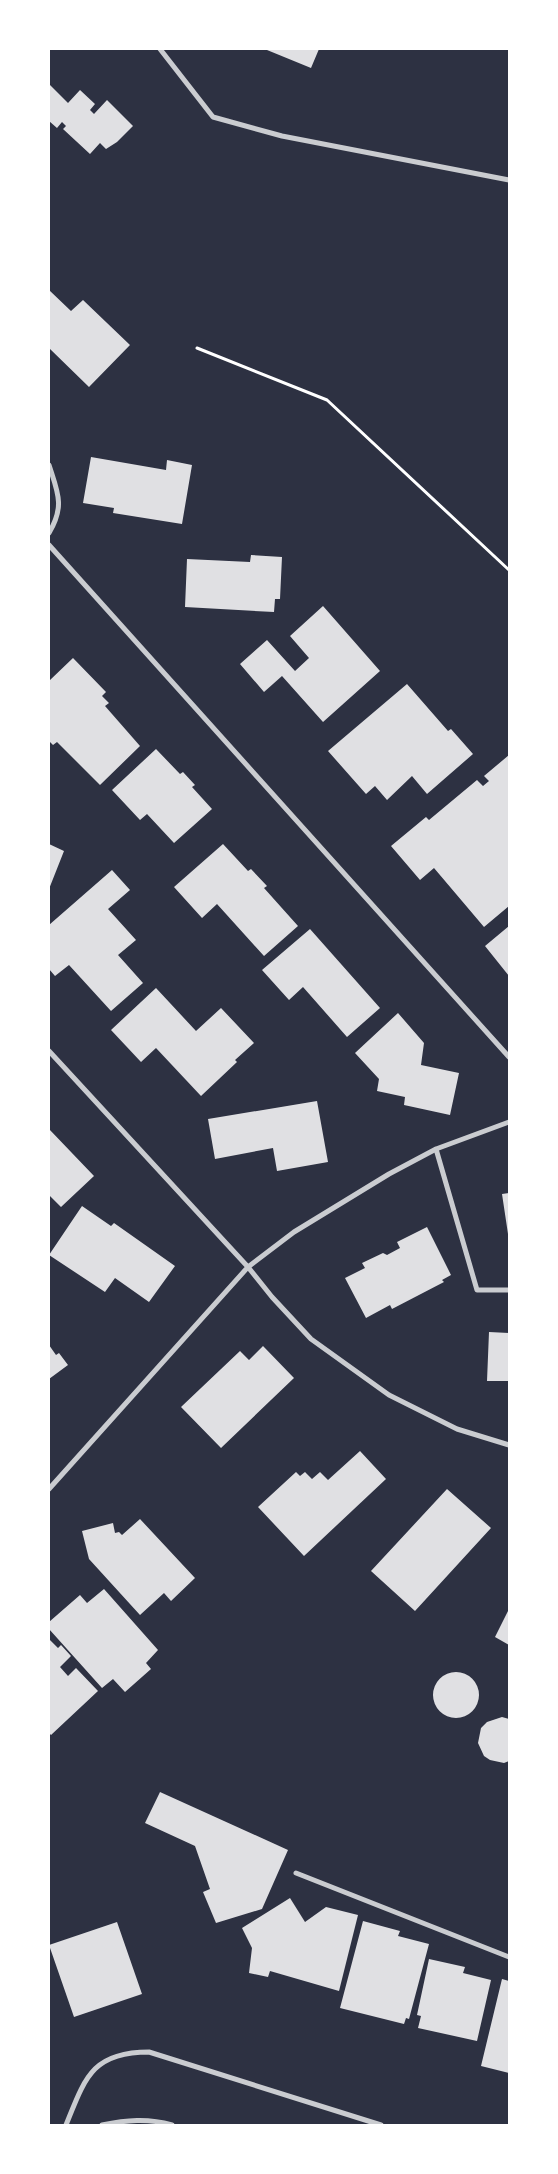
<svg xmlns="http://www.w3.org/2000/svg" width="558" height="2174" font-family="'PT Sans Narrow',sans-serif">
<style>
.building{fill:#e0e0e3}
.lines{fill:none;stroke-linecap:round;stroke-linejoin:round}
.path{stroke:#fff;stroke-width:3}
.minor{stroke:#caccd0;stroke-width:5}
</style>
<rect width="100%" height="100%" fill="#2d3142"/>
<!-- building -->
<path class="building" d="M267,49H319L311,68L267,50Z
M50,85L68,103L80,90L95,104L90,110L94,114L107,100L133,126L117,142L106,149L100,143L90,154L63,129L66,126L62,122L57,128L49,121Z
M49,290L71,311L83,300L130,345L89,387L49,348Z
M91,457L166,470L167,460L192,465L182,524L113,513L114,508L83,503Z
M251,555L282,557L280,599H275L274,612L185,607L187,559L250,562Z
M323,606L380,671L323,722L282,676L264,692L240,664L267,640L295,671L309,658L290,636Z
M73,658L106,692L102,696L109,703L105,706L140,746L100,785L57,742L53,745L49,741V681Z
M407,684L448,731L451,729L473,754L427,794L412,776L387,800L375,786L366,794L328,751Z
M156,749L180,774L183,772L195,785L192,787L212,809L174,843L147,814L140,820L112,790Z
M509,755V906L484,927L434,868L420,880L391,846L426,817L429,820L477,780L483,786L489,781L484,776Z
M49,844L64,851L49,889Z
M223,844L248,871L251,869L267,886L264,888L298,926L264,956L217,904L202,918L174,887Z
M112,870L130,890L108,909L136,940L118,955L143,983L111,1011L69,965L55,976L49,969V925Z
M509,926V976L485,946Z
M310,929L380,1008L347,1037L303,987L289,1000L262,970Z
M156,988L196,1031L221,1008L254,1043L235,1060L237,1062L201,1096L156,1048L141,1062L111,1030Z
M398,1013L424,1043L421,1065L459,1073L450,1115L404,1105L405,1097L377,1091L379,1079L355,1053Z
M317,1101L328,1162L277,1171L273,1148L215,1159L208,1119Z
M49,1129L94,1176L61,1207L49,1195Z
M509,1193V1234H508L502,1194Z
M82,1206L111,1226L114,1223L175,1266L149,1302L115,1278L105,1292L49,1255Z
M427,1227L451,1275L442,1280L444,1282L392,1309L390,1305L366,1318L345,1278L365,1268L362,1263L383,1253L387,1255L400,1248L397,1242Z
M489,1332L509,1333V1381H487Z
M49,1345L56,1355L59,1353L68,1365L49,1379Z
M263,1346L294,1378L221,1448L181,1407L240,1351L249,1360Z
M360,1451L386,1479L304,1556L258,1507L296,1472L300,1476L305,1472L312,1479L320,1472L328,1480Z
M447,1489L491,1528L415,1611L371,1571Z
M140,1519L195,1578L171,1601L164,1593L140,1615L89,1559L82,1531L113,1523L115,1533L119,1532L122,1535Z
M104,1589L158,1650L146,1663L151,1669L125,1692L113,1679L102,1688L49,1629V1622L80,1595L87,1603Z
M509,1609V1645L495,1637Z
M49,1639L58,1648L61,1645L71,1656L60,1667L68,1676L76,1668L98,1691L51,1735L49,1733Z
M433 1695a23 23 0 1 1 46 0a23 23 0 1 1-46 0Z
M502,1717L509,1719V1761L504,1763L490,1760L484,1756L478,1743L481,1728L487,1722Z
M160,1792L288,1850L262,1909L216,1923L203,1892L210,1889L195,1846L145,1823Z
M290,1898L305,1922L326,1907L358,1915L339,1991L270,1971L268,1977L249,1973L252,1948L242,1928Z
M363,1921L400,1931L398,1936L429,1944L409,2019L406,2018L404,2024L340,2008Z
M117,1922L142,1994L74,2017L49,1945Z
M429,1959L465,1967L463,1973L491,1980L477,2041L418,2028L421,2016L417,2015Z
M502,1979L509,1981V2073L481,2066Z"/>
<g class="lines">
<!-- path -->
<path class="path" d="M197,348L327,400L509,570"/>
<!-- minor -->
<path class="minor" d="M160,49L213,117L282,136L509,180
M49,465C58,493 65,506 49,533
M49,545L509,1057
M49,1051L248,1267L272,1297L311,1339L389,1395L457,1429L509,1445
M436,1149L477,1290H509
M49,1489L248,1267L294,1232L389,1174L436,1149L509,1122
M296,1873L509,1957
M66,2125C85,2078 92,2052 149,2052L381,2125
M102,2125C126,2120 148,2118 172,2125"/>
</g>
<!-- border -->
<rect width="558" height="2174" fill="none" stroke="#ffffff" stroke-width="100"/>
</svg>
